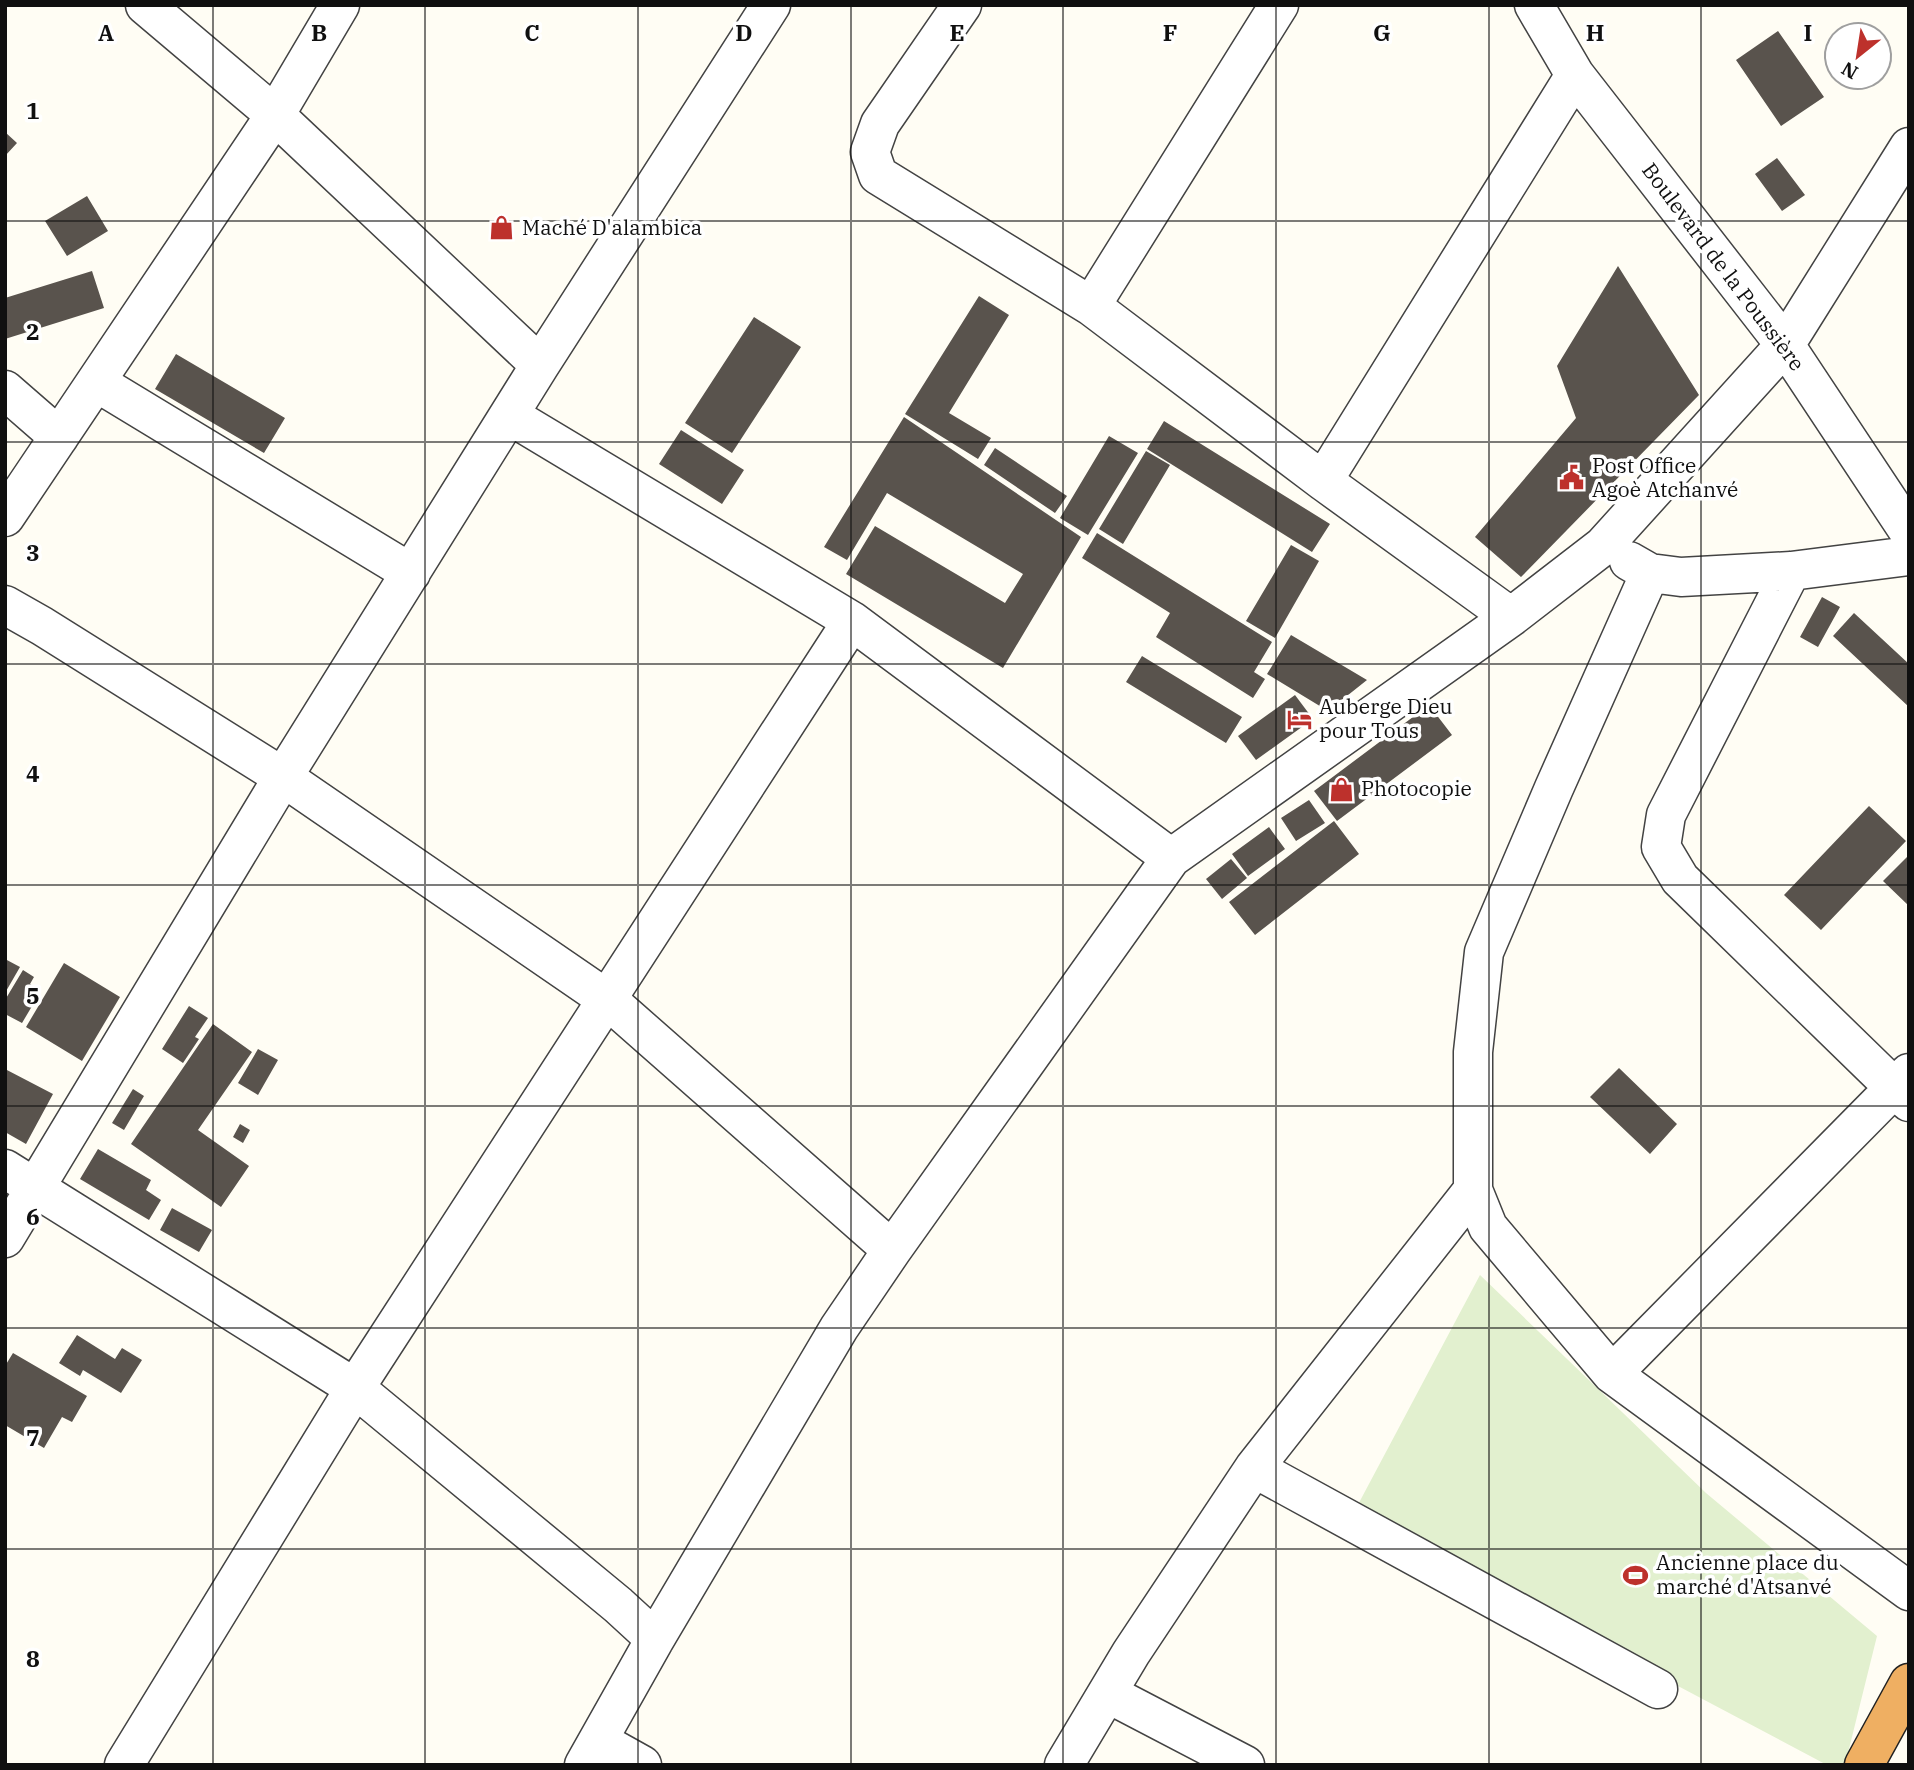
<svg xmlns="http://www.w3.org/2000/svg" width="1914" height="1770" font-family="'IBM Plex Serif',serif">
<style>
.pitch{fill:#e2f0cf}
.building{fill:#59534d}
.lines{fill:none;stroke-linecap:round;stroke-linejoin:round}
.minor-casing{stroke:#434343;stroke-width:41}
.highway-casing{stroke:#212121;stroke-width:41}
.minor{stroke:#fff;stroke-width:38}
.highway{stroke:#efaf62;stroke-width:38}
.grid{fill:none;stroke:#101010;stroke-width:2;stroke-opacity:0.55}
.labels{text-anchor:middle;stroke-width:7;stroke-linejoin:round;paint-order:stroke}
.poi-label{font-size:21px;fill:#101010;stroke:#fff;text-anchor:start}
.street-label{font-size:21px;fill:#101010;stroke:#fff}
.grid-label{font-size:23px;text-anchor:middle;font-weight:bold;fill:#101010;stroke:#fff;stroke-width:7;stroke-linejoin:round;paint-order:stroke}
</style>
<rect width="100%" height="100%" fill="#fffdf4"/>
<!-- pitch -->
<path class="pitch" d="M1480,1275L1706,1493L1877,1636L1845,1765H1827L1353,1514Z"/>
<!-- building -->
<path class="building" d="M1778,31L1824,97L1781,126L1736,60Z
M5,132L17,143L5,156Z
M1777,158L1805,195L1782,211L1755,174Z
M87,196L108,231L67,256L45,221Z
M1618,266L1699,395L1521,577L1475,537L1576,418L1557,366Z
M92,271L104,308L5,339V298Z
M979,296L1009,315L949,413L991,438L978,459L905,414Z
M754,317L801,347L732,453L685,423Z
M176,354L285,418L264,453L155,389Z
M904,417L1081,537L1003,668L846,574L875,526L1005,603L1023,574L887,493L847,560L824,547Z
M1164,421L1330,524L1312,552L1147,449Z
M681,430L744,470L722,504L659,464Z
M1109,436L1138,453L1088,535L1060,518Z
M995,448L1067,496L1055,513L984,465Z
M1146,451L1170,465L1123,544L1099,529Z
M1097,533L1272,642L1254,672L1265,679L1253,698L1156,637L1170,613L1082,558Z
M1291,545L1319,561L1275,638L1246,621Z
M1822,597L1840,607L1818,647L1800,637Z
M1854,613L1909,664V707L1833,636Z
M1291,635L1367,680L1328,711L1267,674Z
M1142,656L1242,717L1226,743L1126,682Z
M1295,695L1313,719L1256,760L1238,736Z
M1429,705L1452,735L1337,821L1314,791Z
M1309,800L1325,823L1296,841L1281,818Z
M1869,806L1906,841L1821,930L1784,895Z
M1334,821L1359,854L1255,935L1229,902Z
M1269,827L1285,849L1248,876L1232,854Z
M1909,855V906L1883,881Z
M1231,859L1247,878L1222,899L1206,879Z
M5,959L20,967L5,993Z
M64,963L120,997L82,1061L26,1027Z
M23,970L34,977L30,984L41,991L22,1023L5,1014V1000Z
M189,1006L208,1018L195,1037L199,1039L183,1063L162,1049Z
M213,1024L252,1052L198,1130L249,1166L221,1207L131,1144Z
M258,1049L278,1060L258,1095L238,1083Z
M1619,1068L1677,1124L1650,1154L1590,1097Z
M5,1069L53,1094L26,1144L5,1132Z
M133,1089L144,1096L124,1130L112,1123Z
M240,1124L250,1130L243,1143L233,1137Z
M98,1149L151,1180L146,1190L161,1200L149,1220L80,1179Z
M172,1208L212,1230L199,1252L160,1230Z
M77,1335L115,1359L122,1348L142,1360L121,1393L83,1370L80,1376L59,1363Z
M13,1353L87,1396L72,1422L62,1417L44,1448L5,1425V1366Z"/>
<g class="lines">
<defs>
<path id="minor" d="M145,5L275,115L540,365
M962,5L880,124L870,152L878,175L1091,306L1323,481L1511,617
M1534,5L1575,75L1785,345L1909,532
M1091,306L1279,5
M96,382L411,573
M5,390L59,437
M509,415L852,621L1171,858
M1323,481L1575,75
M5,517L275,115L340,5
M1629,561L1650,573L1681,577L1791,571L1909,556
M1791,571L1666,815L1661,847L1680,879L1909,1102
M1650,573L1554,788L1484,952L1473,1052V1190L1488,1227L1612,1374L1909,1591
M5,605L42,626L283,777L608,1000L892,1250
M5,1169L355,1388L618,1605L655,1639
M5,1238L283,777L540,365L771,5
M1612,1374L1909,1073
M1254,1468L1658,1689
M1107,1693L1245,1765
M599,1741L642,1765
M124,1765L355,1388L852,621
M584,1765L655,1639L839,1328L892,1250L1171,858L1511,617L1603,546L1785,345L1909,147
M1064,1765L1131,1653L1254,1468L1473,1190"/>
<path id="highway" d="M1864,1765L1909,1683"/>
</defs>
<!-- minor casing -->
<use href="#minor" class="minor-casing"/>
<!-- highway casing -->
<use href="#highway" class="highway-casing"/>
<!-- minor -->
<use href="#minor" class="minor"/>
<!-- highway -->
<use href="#highway" class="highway"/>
</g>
<!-- grid -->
<path class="grid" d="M213,5V1765M425,5V1765M638,5V1765M851,5V1765M1063,5V1765M1276,5V1765M1489,5V1765M1701,5V1765M5,221H1909M5,442H1909M5,664H1909M5,885H1909M5,1106H1909M5,1328H1909M5,1549H1909"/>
<!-- icons -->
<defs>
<symbol id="shop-bare" viewBox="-9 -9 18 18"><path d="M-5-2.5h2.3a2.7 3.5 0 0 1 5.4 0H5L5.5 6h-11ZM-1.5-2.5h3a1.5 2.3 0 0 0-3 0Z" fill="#bd312c" stroke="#fff" stroke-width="2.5" paint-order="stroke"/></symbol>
<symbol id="civic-bare" viewBox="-9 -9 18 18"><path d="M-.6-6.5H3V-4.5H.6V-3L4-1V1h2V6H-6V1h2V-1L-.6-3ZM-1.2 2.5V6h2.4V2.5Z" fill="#bd312c" stroke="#fff" stroke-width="2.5" paint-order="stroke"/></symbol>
<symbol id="hotel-bare" viewBox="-9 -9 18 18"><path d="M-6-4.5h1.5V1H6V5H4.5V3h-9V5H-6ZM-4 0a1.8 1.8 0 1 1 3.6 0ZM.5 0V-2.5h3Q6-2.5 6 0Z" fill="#bd312c" stroke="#fff" stroke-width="2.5" paint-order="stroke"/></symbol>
<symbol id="stadium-bare" viewBox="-9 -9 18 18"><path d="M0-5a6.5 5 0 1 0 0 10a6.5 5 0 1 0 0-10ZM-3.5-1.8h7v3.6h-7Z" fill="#bd312c" stroke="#fff" stroke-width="2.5" paint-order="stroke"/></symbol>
</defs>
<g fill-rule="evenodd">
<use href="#shop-bare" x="484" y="210" width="35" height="35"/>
<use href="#civic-bare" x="1554" y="460" width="35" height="35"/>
<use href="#hotel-bare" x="1282" y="702" width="35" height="35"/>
<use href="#shop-bare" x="1324" y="772" width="35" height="35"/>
<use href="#stadium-bare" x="1618" y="1558" width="35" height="35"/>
</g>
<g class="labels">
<!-- poi labels -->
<g class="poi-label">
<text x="522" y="235">Maché D'alambica</text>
<text x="1592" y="473">Post Office<tspan x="1592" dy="24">Agoè Atchanvé</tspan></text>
<text x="1319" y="714">Auberge Dieu<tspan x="1319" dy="24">pour Tous</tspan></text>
<text x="1361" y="796">Photocopie</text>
<text x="1656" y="1570">Ancienne place du<tspan x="1656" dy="24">marché d'Atsanvé</tspan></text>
</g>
<!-- street labels -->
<g class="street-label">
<text transform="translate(1723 267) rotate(53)" y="7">Boulevard de la Poussière</text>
</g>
</g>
<g class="grid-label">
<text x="106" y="41">A</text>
<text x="319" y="41">B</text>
<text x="532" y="41">C</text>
<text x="744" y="41">D</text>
<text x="957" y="41">E</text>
<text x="1170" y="41">F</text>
<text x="1382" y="41">G</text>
<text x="1595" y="41">H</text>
<text x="1808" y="41">I</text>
<text x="33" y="119">1</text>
<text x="33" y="340">2</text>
<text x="33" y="561">3</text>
<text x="33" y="782">4</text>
<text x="33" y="1004">5</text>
<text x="33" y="1225">6</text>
<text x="33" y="1446">7</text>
<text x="33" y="1667">8</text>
</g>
<!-- border -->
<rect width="1914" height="1770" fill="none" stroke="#101010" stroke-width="14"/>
<!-- north arrow -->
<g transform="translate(1858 56) rotate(210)"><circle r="33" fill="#ffffff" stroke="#9f9f9f" stroke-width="2"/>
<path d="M0-5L12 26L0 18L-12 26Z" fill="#bd312c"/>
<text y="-10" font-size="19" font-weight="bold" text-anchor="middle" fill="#101010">N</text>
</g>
</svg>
